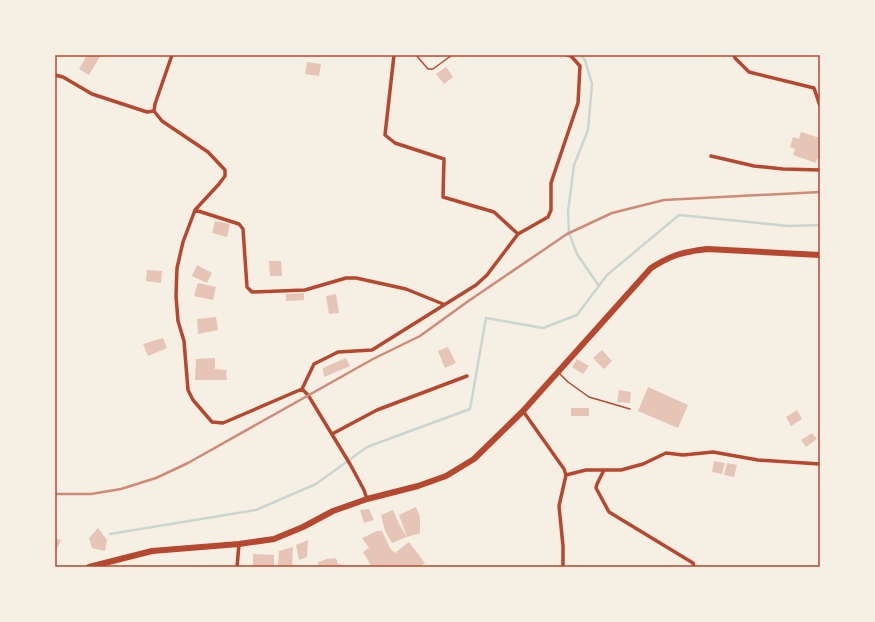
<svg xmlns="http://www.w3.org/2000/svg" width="875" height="622" font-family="Georgia,serif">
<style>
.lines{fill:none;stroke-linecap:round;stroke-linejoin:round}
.stream{stroke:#c9d6d2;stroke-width:2.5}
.building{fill:#e6c5b7}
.service{stroke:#b5482f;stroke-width:1.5}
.minor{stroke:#b5482f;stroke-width:3.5}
.trunk{stroke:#b5482f;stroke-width:6}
.rail{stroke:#cf8b77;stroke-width:2.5}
.neatline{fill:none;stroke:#b5482f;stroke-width:1.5}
</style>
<rect width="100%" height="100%" fill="#f6efe4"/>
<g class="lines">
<!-- stream -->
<path class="stream" d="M580,55L585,60L592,84L588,130L574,165L568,212L569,233L577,254L599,286
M110,534L256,510L316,484L367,447L470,409L486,318L543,328L577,315L607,275L679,215L788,226L820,225"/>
</g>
<!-- building -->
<path class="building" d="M87,55H101L89,75L79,69Z
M307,62L321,64L319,76L305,74Z
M446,67L453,77L444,84L436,74Z
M801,132L820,138V160L817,159L816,163L793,155L795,149L790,147L793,137L799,139Z
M215,221L230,224L227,237L212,233Z
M269,261H281L282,276H270Z
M197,265L212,273L207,283L192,276Z
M147,270L162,271L161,283L146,281Z
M198,283L216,287L213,300L194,296Z
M304,293V300L286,301V294Z
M336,294L339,313L329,314L326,296Z
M216,317L218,330L198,334L197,319Z
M163,338L167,348L148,356L143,344Z
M448,347L456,363L445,368L438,351Z
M602,350L612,361L604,369L593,358Z
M215,358V369L227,370L226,375L227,380H195L196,359Z
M346,358L350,366L324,377L323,368Z
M577,359L589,366L583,374L572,367Z
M648,387L688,405L678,428L638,411Z
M619,390L631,392L630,403L617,402Z
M571,408H589V416H571Z
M797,410L802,419L791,426L786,417Z
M812,433L817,439L806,447L801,440Z
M714,461L725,463L722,474L712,472Z
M727,463L737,465L734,477L724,475Z
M416,507L420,517V533L407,537L399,515Z
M369,509L374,520L364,523L360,510Z
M393,510L400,526L407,537L392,543L385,531L381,515Z
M98,528L107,540L105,551L92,548L89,538Z
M377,531H382L390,548L395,553L409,542L425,563L420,567H372L363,552L369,548L362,538Z
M55,538L61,540L55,553Z
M308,540L307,557L299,560L296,545Z
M293,547L292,567H278L279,551Z
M253,554L274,555V567H253Z
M336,558L338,564L346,566L345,567H318V562L327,559Z"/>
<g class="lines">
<!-- service -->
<path class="service" d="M416,55L428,69H433L452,55
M559,373L568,382L589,397L630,409"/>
<!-- minor -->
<path class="minor" d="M172,55L155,104L154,111L162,121L208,152L225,170V176L219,184L195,210L183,242L177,268L176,296L178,321L184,341L188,390L193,400L212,422L223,423L302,389L308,395L350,464L364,490L367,499
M394,55L385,135L395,143L444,159L443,197L494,212L518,234
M734,55L735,58L749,72L814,88L820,106
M55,75L63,77L92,94L147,112L154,111
M711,156L754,166L783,169L820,170
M195,210L239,224L243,229L247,287L252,292L305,290L346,278H356L406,289L443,304
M302,389L314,364L338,352L372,350L476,285L487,275L518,234L548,217L551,210V183L578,103L580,66L571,56L567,55
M523,411L564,469L566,475L559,506L563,546V567
M332,434L377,410L467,376
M604,470L597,484L596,488L609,512L693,563L694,567
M566,475L586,470H621L643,464L666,453L683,455L713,452L758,460L820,464
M237,567L239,544"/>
<!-- trunk -->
<path class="trunk" d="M89,567L152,551L239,544L274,539L303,527L333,511L367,499L418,486L446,476L474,459L523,411L651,268C672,255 682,252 707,249L820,255"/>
<!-- rail -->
<path class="rail" d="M55,494H91L121,489L156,478L188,463L373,359L420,336L467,302L567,234L612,213L664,200L820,192"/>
</g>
<!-- border -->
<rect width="875" height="622" fill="none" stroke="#f6efe4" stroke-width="112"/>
<rect x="56" y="56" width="763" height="510" class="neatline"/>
</svg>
